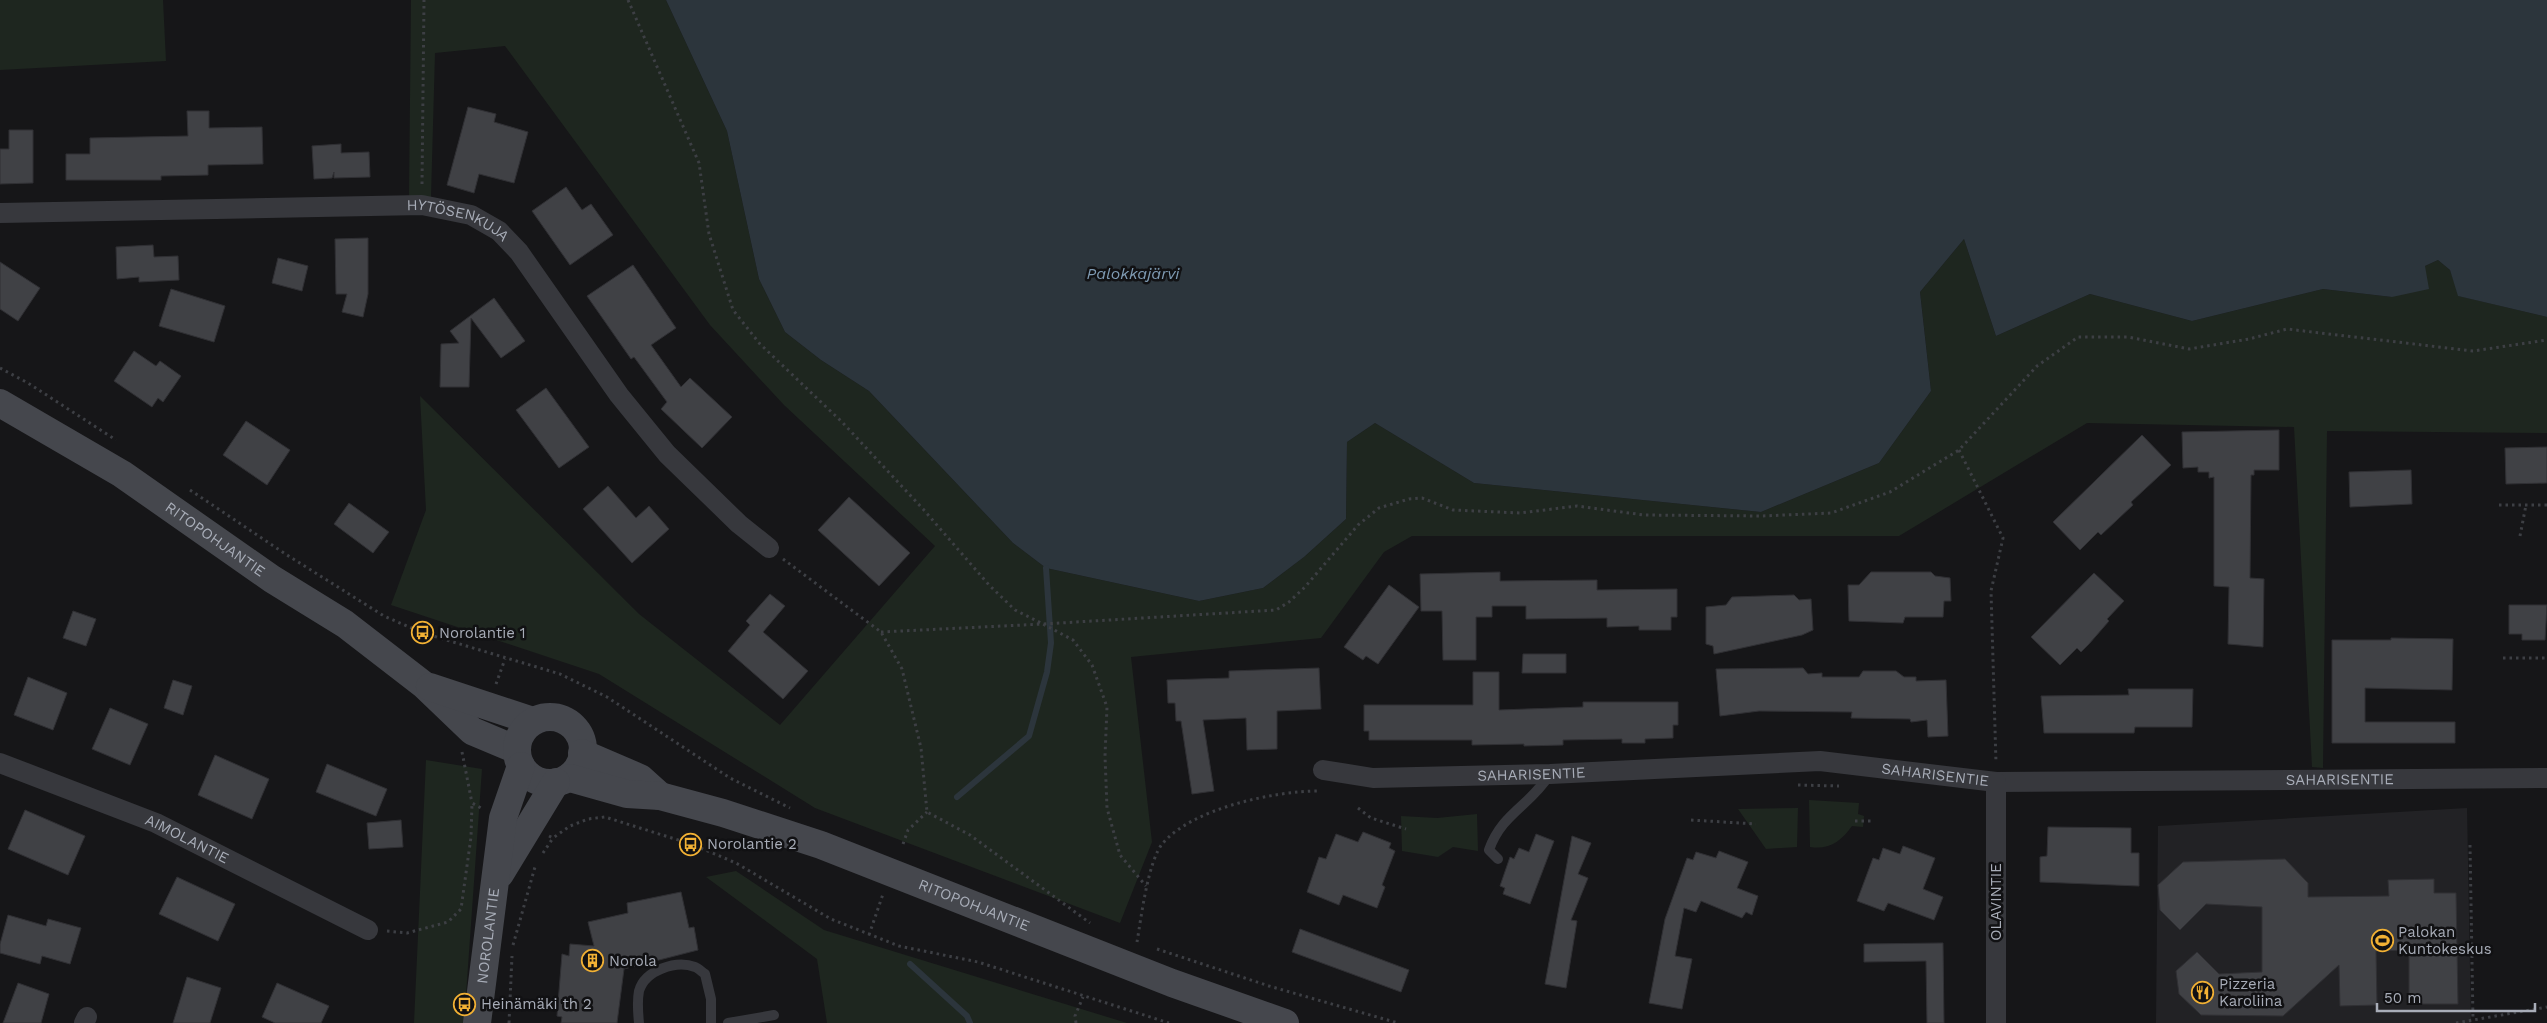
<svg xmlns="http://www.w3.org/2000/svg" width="2547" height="1023" font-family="'Work Sans',sans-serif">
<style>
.built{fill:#222225}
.green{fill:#1e261f}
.water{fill:#2c353c}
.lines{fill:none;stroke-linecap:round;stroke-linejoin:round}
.stream{stroke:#2c353c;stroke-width:6}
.building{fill:#404145;stroke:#303034}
.path{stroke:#3d3f44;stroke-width:3;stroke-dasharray:2.5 4;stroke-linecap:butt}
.lane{stroke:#37383d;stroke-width:10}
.street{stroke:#37383d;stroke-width:20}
.secondary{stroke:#45474d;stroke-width:28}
.labels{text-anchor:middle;stroke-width:5;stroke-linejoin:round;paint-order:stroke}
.street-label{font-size:15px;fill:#a8adb8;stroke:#111113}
.poi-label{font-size:15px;fill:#a8adb8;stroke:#111113;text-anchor:start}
.water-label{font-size:16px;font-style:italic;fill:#7f9bb3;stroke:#111113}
</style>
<rect width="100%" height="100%" fill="#161618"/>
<!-- built -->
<path class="built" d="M2467,808L2471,1023H2156L2158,826Z"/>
<!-- green -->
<path class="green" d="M0,0H163L166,61L0,70Z
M411,0H666L727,131L759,279L785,332L821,360L869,391L1013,543L1046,568L1199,601L1263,588L1304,557L1346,519L1347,442L1375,423L1474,483L1761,512L1879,463L1931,391L1920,292L1964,239L1996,336L2090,294L2192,321L2323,289L2392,297L2425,266L2438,260L2450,270L2459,296L2547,317V433L2327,431L2323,768L2312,767L2294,427L2087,423L1899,536H1412L1384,552L1321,638L1131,657L1152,842L1120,923L815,808L599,674L391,605L426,510L420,396L639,614L780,725L935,546L784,405L710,325L505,46L435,53L431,197L409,196Z
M426,760L482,769L464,1023H414Z
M1809,800L1859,803L1858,814L1864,816L1863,827L1852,826C1841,841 1830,850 1810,847Z
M1798,808L1797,847L1766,849L1738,809Z
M1477,814L1478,851L1453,847L1438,857L1402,851L1401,816L1437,818Z
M736,871L824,930L1127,1023H827L817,959L706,877Z"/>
<!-- water -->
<path class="water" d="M666,0H2547V317L2458,296L2450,270L2438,260L2425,266L2429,289L2392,297L2323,289L2192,321L2090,294L1996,336L1964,239L1920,292L1931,391L1879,463L1761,512L1474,483L1375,423L1347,442L1346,519L1304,557L1263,588L1199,601L1046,568L1013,543L869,391L821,360L785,332L759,279L727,131Z"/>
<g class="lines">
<!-- stream -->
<path class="stream" d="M957,797L1029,736L1047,672L1051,643L1046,568
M910,964L967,1016L970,1023"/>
</g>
<!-- building -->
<path class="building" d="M468,107L496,114L494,122L528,132L514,183L479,174L474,193L447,185Z
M187,111H209V128L262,127L263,164L208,165V175L161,176V180H66V154H90V138L188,136Z
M9,130H33V183L0,184V149H9Z
M341,144V153L369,152L370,177L334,178V172L332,178L314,179L312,146Z
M566,187L582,210L591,204L613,235L570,265L532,211Z
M368,238V294L363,317L342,312L347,294H336L335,239Z
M153,245L154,257L178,256L179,280L139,282V277L117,279L116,247Z
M278,258L308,266L302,291L272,283Z
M0,262L40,288L18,321L0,309Z
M633,265L676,328L651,345L681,387L690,378L732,417L702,448L661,409L667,402L634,357L631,359L587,296Z
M171,289L225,306L214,342L159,326Z
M494,298L525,341L501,358L471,318L469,387H440L441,344L459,343L450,331Z
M134,351L156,366L160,361L181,376L163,402L158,398L152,407L114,381Z
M546,388L589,447L559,468L516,410Z
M246,421L290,450L267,485L223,455Z
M2279,430V470H2254V475H2251L2250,578L2264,579L2263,647L2228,644L2229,587L2214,586V477L2209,478V472H2198V467L2183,468L2182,432Z
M2142,435L2171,465L2131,502L2133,505L2101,535L2098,532L2080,550L2053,522Z
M2547,447V483L2506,484L2505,448Z
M2411,470L2412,504L2350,507L2349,472Z
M608,486L636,518L649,506L669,529L632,563L583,509Z
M849,497L910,553L879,586L818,530Z
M349,503L389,532L373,553L334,524Z
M1500,572V581L1597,580V590L1677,589V617H1671V630H1639V626L1607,627V618L1526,619V606H1492V617H1476V660H1443L1442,611H1421L1420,574Z
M1871,572H1931L1935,576L1950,578L1951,601H1944L1943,617H1905L1903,623L1849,621L1848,585H1859Z
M2094,573L2124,601L2107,619L2109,621L2089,644L2081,652L2077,648L2060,665L2031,637Z
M1389,585L1419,607L1378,664L1366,656L1363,660L1344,647Z
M770,594L785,606L763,632L808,671L783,699L728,651L750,625L746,621Z
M1794,595L1799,600L1811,599L1813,630L1802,635L1714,654L1713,646L1706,644V607L1726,605L1732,597Z
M2509,605H2547L2545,640H2522V634H2509Z
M73,611L96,619L86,646L63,638Z
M2391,638L2453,639L2452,690L2365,688V722H2455V743H2332V640H2391Z
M1523,654H1566V673H1522Z
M1319,668L1321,709L1277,711V749L1247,750L1246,718L1203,720L1214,791L1192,794L1181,721H1176L1175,703H1168L1167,680L1229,678V671Z
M1803,668L1808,674L1822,673V677H1859L1863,671H1896L1904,677H1916V681L1946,680L1948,736L1928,737L1927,720L1911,722L1910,719L1851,718L1852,712L1759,711L1720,716L1716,669Z
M1473,672H1499V710L1583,707V702H1678V725H1673V738L1645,739V743H1622V739L1563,740V745L1524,746V744L1472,745V740H1369V731H1364V705H1473Z
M28,677L67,693L53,730L14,715Z
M173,680L192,686L183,715L164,708Z
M2128,689H2193L2192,727H2135L2134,733H2044L2041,696L2129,695Z
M110,708L148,724L130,765L92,749Z
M215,755L269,779L252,819L198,795Z
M327,764L387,789L376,816L316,792Z
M25,810L85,836L68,875L8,849Z
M401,820L403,847L369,849L367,823Z
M2048,827L2131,828V853H2139V886L2040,882V857L2047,856Z
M1363,832L1391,843L1389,848L1395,851L1382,885L1385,887L1377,908L1343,895L1339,905L1307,892L1319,857L1326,859L1336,834L1358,842Z
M1536,834L1554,841L1530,904L1503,894L1505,888L1500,886L1510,857L1514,859L1519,848L1529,852Z
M1572,836L1591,843L1578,874L1588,878L1571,920L1577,921L1566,988L1545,984Z
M1903,846L1935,858L1923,889L1943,897L1934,920L1888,903L1884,911L1857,901L1873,858L1879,860L1883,848L1900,854Z
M1719,851L1748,862L1737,888L1758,896L1752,915L1746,912L1742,918L1701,901L1696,912L1684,908L1675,956L1692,959L1682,1009L1649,1003L1665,919L1687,858L1693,860L1696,852L1716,858Z
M2285,859L2308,883V897L2389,896L2388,880L2434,879V893H2456L2458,1004H2409V950L2376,951L2377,1005L2340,1006L2339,965L2283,1016L2201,1015L2179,994L2176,971L2197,952L2219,974L2262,972V907L2206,904L2180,930L2160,910L2158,885L2183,862Z
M177,877L235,904L218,941L159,914Z
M681,892L689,928L694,927L698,950L624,969L617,1023H561L562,1017L557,1016L562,954L569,956L570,944L594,946L588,922L628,913L627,903Z
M8,915L46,926L48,919L81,928L70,964L42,956L40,964L0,953V944Z
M1300,929L1409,970L1401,992L1292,952Z
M1943,943L1944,1023H1927L1926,961L1864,962V944Z
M187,977L221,988L210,1023H173Z
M18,983L49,994L41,1023H3Z
M277,983L329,1006L321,1023H275L262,1017Z"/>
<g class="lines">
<!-- path -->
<path class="path" d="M628,0L699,163L709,234L733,310L760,344L842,422L923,509L989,585L1015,610L1043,624L1276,610L1289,602L1305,587L1358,525L1379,508L1409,499L1422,498L1453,510L1520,513L1577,506L1644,515L1762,516L1831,513L1890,492L1959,450L2037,366L2078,337H2128L2189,349L2249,339L2287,329L2473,351L2547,340
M422,184L424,0
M0,368L28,383L116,440
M1959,450L2003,538L1991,591L1996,763
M190,490L287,555L384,616L423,633L560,674L607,697L730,778L790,808
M2499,505H2547
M2520,536L2526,505
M783,559L881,632L902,669L921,748L927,812L970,835L1090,923
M881,632L1043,624L1073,640L1092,665L1107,707L1105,756L1107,808L1120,855L1146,886
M2503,658H2547
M496,684L505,659
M462,752L472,803
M1798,785L1839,786
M1358,808L1371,818L1406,829
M1691,820L1756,824
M1855,821H1871
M549,836L553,838L570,826L588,819L605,817L691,844L736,863L831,919L899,946L978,962L1169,1023
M903,844L908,830L927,812
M2470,845L2473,1020
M543,853L553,838
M387,931L407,933L448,922L461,909L471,837L472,803L481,808
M869,935L883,894
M1137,942C1141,919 1148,860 1163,843C1193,808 1275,791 1319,791
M513,945L535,867
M1157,949L1269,986L1398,1023
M509,1023L512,956
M1076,1023L1075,1016L1083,997
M2456,1023L2547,1007"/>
<!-- lane -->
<path class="lane" d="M1498,859L1489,850C1502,813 1530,806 1550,774
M639,1023C638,1013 637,1001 639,991C645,970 676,960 695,967C698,968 702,972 705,974L711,999V1023
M728,1023L774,1015"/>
<!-- street -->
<g class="street">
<path id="s1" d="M0,213L422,205L471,215L499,231L519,252L619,395L667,454L739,524L769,548"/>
<path id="s2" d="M0,763L156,823L368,930"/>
<path id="s3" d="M1323,770L1373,778L1550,774L1820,761L1996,782L2547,778"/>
<path d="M1996,782V1023"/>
<path d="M84,1023L87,1017"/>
</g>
<!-- secondary -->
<g class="secondary">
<path id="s4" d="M0,403L122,474L272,579L345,624L424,685L472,731L517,750"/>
<path d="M430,687L533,721"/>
<circle cx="550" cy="750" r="33"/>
<path d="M582,753L640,778L660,796"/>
<path id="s5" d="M570,778L627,794L660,796L723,813L821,845L1172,983L1285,1023"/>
<path d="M500,874L556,782"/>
<path id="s6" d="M477,1023L503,818L521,766"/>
</g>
</g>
<!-- icons -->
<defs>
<symbol id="bus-ring" viewBox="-11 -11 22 22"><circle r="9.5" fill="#111113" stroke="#f2b134" stroke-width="1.5"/><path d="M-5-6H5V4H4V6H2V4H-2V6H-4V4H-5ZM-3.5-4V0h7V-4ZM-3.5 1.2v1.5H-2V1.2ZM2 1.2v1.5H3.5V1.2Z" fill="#f2b134"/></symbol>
<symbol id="stadium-ring" viewBox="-11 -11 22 22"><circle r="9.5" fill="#111113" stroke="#f2b134" stroke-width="1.5"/><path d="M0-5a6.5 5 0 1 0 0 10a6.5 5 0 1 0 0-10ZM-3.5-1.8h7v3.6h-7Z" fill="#f2b134"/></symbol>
<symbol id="building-ring" viewBox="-11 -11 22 22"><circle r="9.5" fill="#111113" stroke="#f2b134" stroke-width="1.5"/><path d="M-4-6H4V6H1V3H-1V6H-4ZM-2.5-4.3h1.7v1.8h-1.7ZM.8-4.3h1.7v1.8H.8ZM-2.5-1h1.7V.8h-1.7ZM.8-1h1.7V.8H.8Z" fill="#f2b134"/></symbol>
<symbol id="restaurant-ring" viewBox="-11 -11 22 22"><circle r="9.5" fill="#111113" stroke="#f2b134" stroke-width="1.5"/><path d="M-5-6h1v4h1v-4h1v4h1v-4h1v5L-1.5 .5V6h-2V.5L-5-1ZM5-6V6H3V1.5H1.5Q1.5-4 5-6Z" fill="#f2b134"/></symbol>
</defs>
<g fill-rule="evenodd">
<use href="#bus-ring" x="410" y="620" width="25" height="25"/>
<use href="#bus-ring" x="678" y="832" width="25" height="25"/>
<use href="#stadium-ring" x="2370" y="928" width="25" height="25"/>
<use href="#building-ring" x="580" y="948" width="25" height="25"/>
<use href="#restaurant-ring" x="2190" y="980" width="25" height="25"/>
<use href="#bus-ring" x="452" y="992" width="25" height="25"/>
</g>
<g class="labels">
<!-- street labels -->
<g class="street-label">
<text dy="5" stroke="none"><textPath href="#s1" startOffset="461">HYTÖSENKUJA</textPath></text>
<text dy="5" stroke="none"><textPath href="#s4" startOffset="255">RITOPOHJANTIE</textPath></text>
<text dy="5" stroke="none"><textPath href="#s3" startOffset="209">SAHARISENTIE</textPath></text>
<text dy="5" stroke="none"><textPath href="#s3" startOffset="614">SAHARISENTIE</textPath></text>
<text dy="5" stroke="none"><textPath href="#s3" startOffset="1019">SAHARISENTIE</textPath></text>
<text dy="5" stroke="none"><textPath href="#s2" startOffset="202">AIMOLANTIE</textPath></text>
<text transform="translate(1996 902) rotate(-90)" y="5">OLAVINTIE</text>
<text dy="5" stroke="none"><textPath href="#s5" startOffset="425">RITOPOHJANTIE</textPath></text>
<text dy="5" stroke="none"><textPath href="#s6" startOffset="88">NOROLANTIE</textPath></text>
</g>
<!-- poi labels -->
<g class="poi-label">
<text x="439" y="638">Norolantie 1</text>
<text x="707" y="849">Norolantie 2</text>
<text x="2398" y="937">Palokan<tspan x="2398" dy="17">Kuntokeskus</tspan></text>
<text x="609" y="966">Norola</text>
<text x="2219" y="989">Pizzeria<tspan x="2219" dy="17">Karoliina</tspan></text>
<text x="481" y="1009">Heinämäki th 2</text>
</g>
<!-- water labels -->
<g class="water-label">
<text x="1133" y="279">Palokkajärvi</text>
</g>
</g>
<!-- scale -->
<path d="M2377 1003v8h158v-8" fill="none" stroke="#a8adb8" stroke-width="2.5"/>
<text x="2384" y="1003" font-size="15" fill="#a8adb8" stroke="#111113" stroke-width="4" paint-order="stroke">50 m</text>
</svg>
